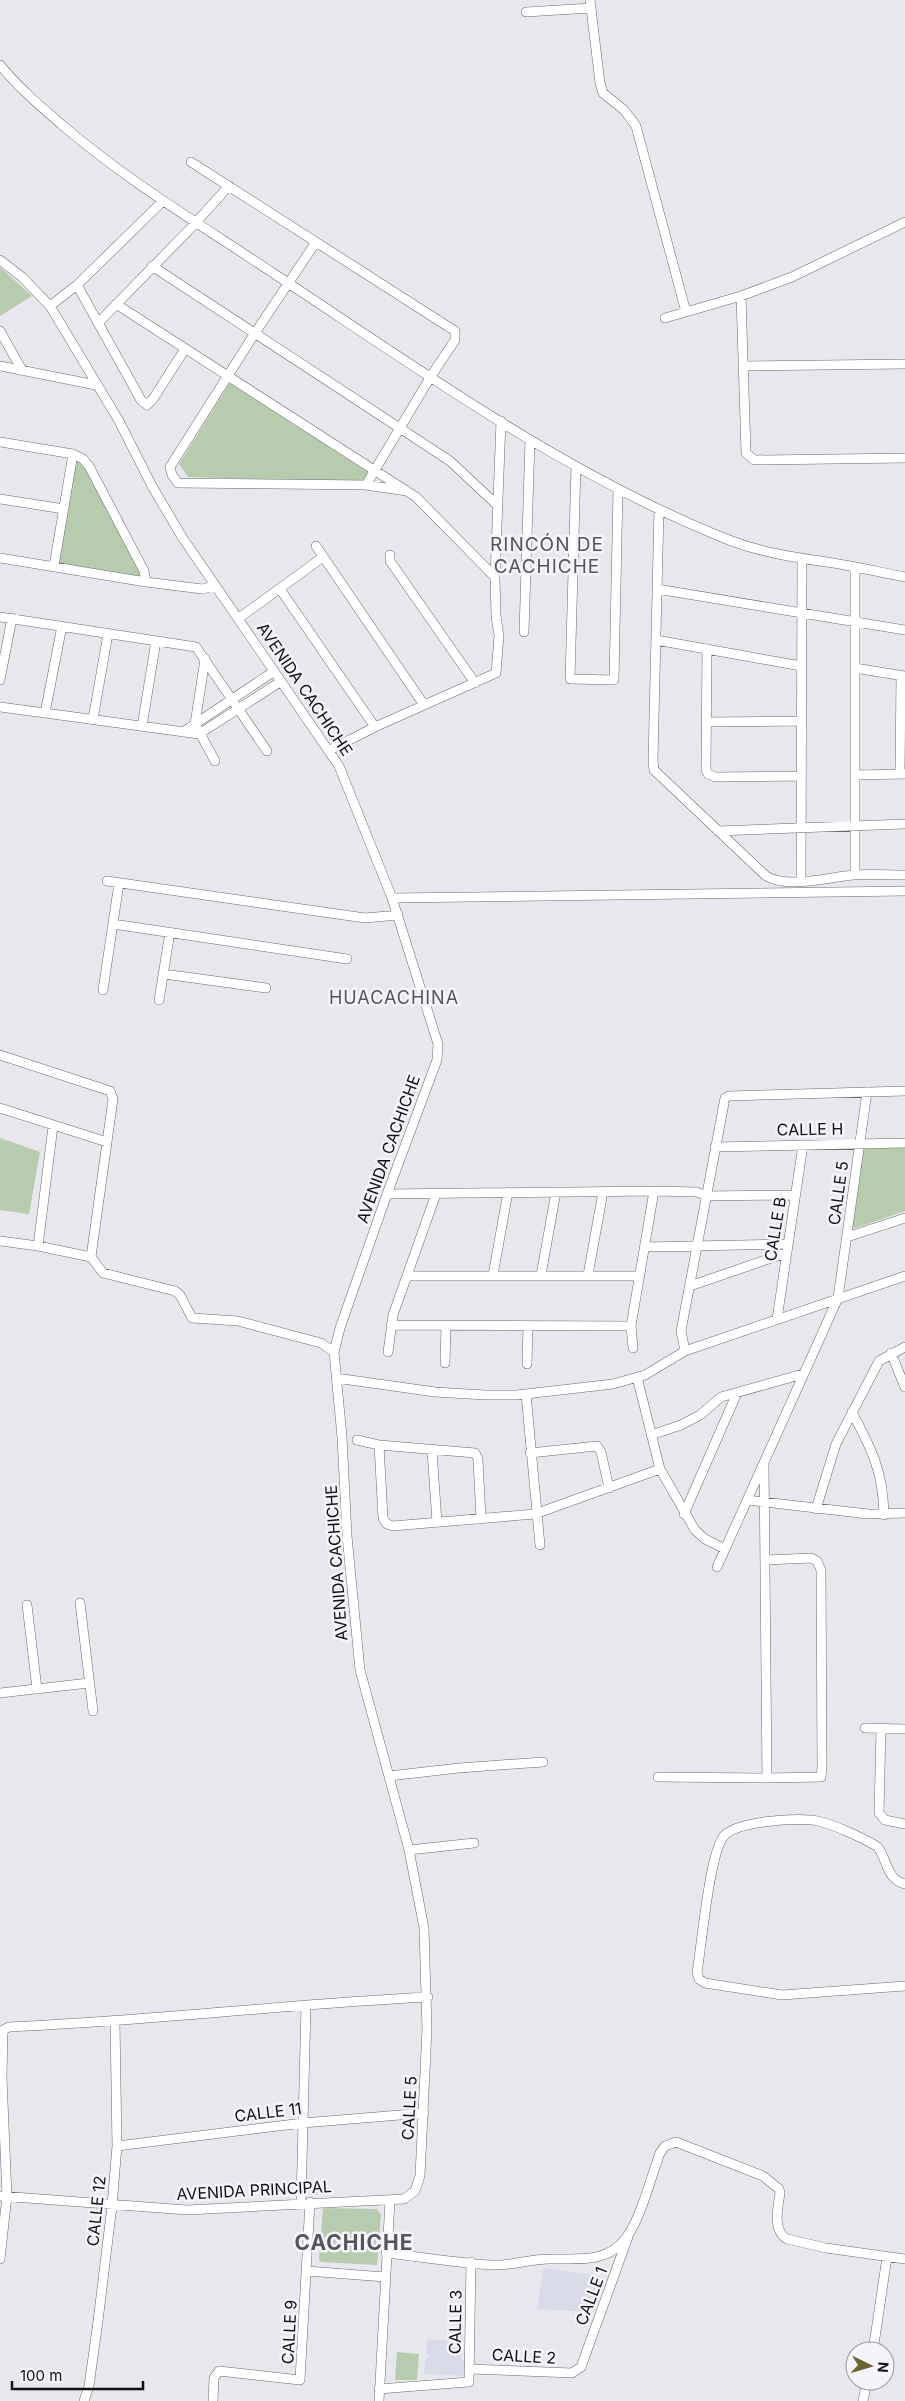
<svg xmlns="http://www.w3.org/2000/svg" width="905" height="2401" font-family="Inter,sans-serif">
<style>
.built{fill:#dadbe8}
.green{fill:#b7ccaf}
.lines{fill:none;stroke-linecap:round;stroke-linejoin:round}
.minor-casing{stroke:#696a6f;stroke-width:10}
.minor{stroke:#fff;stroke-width:9}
.labels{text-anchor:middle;stroke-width:5;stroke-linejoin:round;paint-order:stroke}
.street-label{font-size:16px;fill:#111113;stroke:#f4f4fa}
.neighbourhood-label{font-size:18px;letter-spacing:1px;fill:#545459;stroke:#f4f4fa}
.quarter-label{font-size:19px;letter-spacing:1px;fill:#545459;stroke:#f4f4fa}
.district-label{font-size:21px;font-weight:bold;letter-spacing:1px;fill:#545459;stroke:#f4f4fa}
</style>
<rect width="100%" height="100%" fill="#e7e7ed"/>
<!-- built -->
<path class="built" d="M543,2268L601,2276L590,2312L537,2309Z
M427,2339L462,2342L461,2360L467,2361L465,2376L424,2374L425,2360L429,2356L426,2352Z"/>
<!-- green -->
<path class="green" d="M0,267L32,296L0,316Z
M231,381L370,470L363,482L188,477L179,464Z
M78,460L86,468L141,572L139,577L58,564L73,462Z
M0,1138L40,1152L29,1214L0,1210Z
M905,1146V1211L856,1228L851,1227L863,1149Z
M323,2208L377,2209L381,2215L377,2265L321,2262L319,2259Z
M397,2352L419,2354L417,2380H395Z"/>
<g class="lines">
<defs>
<path id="minor" d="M590,0L600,83L603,93L624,110L636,126L686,312
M526,12L591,8
M0,65C18,87 39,105 61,124C126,180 201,225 273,273C416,367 560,471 719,536C754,551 790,557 827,562C853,566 879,572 905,577
M191,162L455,331V340L431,376L366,485
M316,242L255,333L170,467L172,475L178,483L366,485L407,491
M0,260L22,277L50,306L119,421L152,486L182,537L339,766L392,898L438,1044L437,1060L387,1194L340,1328L334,1352L342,1437L347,1536L360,1670L409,1850L424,1928L427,2029L420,2176L415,2191L404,2199L187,2210L0,2196
M152,266L450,461L496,504
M77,285L141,400L147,405L153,399L185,349
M741,296L746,453L754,460L905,458
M116,304L416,497L495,577
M50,306L77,285L163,201
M665,318L741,296L792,277L905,222
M98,323L188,231L229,186
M0,331L22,370
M0,366L96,385
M744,366L905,364
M0,442L73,454L83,459L89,466L144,571L146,582
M576,466L570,679L614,680L618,489
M0,499L64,509
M659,509L653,760L654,770L766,876C788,889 829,877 854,875C871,874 888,875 905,875
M316,546L424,705
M390,555V561L475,683
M0,558L146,582L202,589L215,586
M54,566L73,454
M280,589L375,727
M657,589L905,630
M0,617L196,647L267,751
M239,618L323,557
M524,632L530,440
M656,640L801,666
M707,649L706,769L708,774L715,777L801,776
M205,659L195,724L215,761
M855,668L904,676
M0,680L12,618
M0,707L45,713L62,626
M45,713L199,734L280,682
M93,719L108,634
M706,722L801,721
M142,726L156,641
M183,732L273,672
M330,750L375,727L496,673L499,636L496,616L495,577L501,421
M900,774L901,676
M855,775L905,774
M718,831L905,824
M855,875V568
M107,881L365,918L398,915
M801,881L802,560
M392,898L905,891
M113,924L347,959
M164,974L266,988
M103,990L119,883
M159,1000L170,932
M0,1055L110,1091L113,1099L91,1257
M0,1108L107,1142
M715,1147L905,1143
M387,1194L654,1191L697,1192L706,1196L795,1195
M847,1237L905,1218
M0,1241L38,1246L91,1257L103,1273L175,1291L180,1295L192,1318L238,1321L321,1343L334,1352
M38,1246L53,1126
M645,1247L788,1244
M493,1275L508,1192
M541,1275L556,1192
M588,1275L603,1192
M407,1276H640
M690,1286L786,1253
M777,1319L803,1145
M391,1325L631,1326
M633,1348L631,1326L654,1191
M685,1351L681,1331L725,1098L729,1096L905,1091
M388,1352L393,1315L436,1194
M891,1353L905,1387
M445,1363L446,1326
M527,1364L528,1327
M637,1377L660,1469L695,1530L705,1539L725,1549
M336,1378L435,1392L485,1395H517L613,1384L645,1375L685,1351L905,1276
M526,1394L540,1545
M852,1412C872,1450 883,1471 884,1515
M651,1435L681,1425L700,1415L721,1397L803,1374
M357,1440L379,1445L475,1453L478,1459L481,1519
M379,1445L383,1518L387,1524L393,1526L535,1514L660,1469
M432,1451L437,1522
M530,1453L597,1446L601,1452L609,1488
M764,1464L767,1778
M747,1500L868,1514L905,1513
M816,1509L836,1444L879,1361L905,1347
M684,1514L737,1393
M717,1567L838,1298L867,1092
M80,1603L93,1711
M27,1605L37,1689
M0,1693L89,1683
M865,1728L905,1729
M881,1729L879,1813L885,1820L905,1824
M389,1776L459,1768L543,1762
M658,1777L767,1778L821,1777L822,1767L821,1570L817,1561L811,1558L765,1560
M409,1850L474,1843
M905,1884C887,1880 887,1860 878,1847C863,1838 835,1825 818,1821C800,1817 734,1821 723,1837C709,1858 702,1943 697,1972L699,1979L705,1983L782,1995L905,1986
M117,2146L303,2123L424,2113
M301,2203L306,2006
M386,2253C422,2257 457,2263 492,2265C511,2266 530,2259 549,2259C577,2258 607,2264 626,2238C641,2218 651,2177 660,2153L665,2146L676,2142L763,2176L779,2189L780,2193C778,2208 772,2230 787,2239L826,2248L905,2259
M0,2259L7,2196L2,2078L3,2030L9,2027C149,2021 288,2004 428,1997
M307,2271L385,2277
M873,2351L887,2257
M469,2369L572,2373L581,2367L628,2237
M379,2389L469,2382L471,2262
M84,2401L89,2386L98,2321L112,2206L117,2146L115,2022
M213,2401L214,2378L219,2371L300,2380L310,2202
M379,2401L390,2200
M863,2401L867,2381"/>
</defs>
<!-- minor casing -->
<use href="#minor" class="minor-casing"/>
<!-- minor -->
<use href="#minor" class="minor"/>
</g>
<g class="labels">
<!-- street labels -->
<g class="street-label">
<text transform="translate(305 689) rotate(56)" y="6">AVENIDA CACHICHE</text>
<text transform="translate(810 1129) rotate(-1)" y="6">CALLE H</text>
<text transform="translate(388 1149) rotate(-70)" y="6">AVENIDA CACHICHE</text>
<text transform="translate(838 1193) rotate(-82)" y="6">CALLE 5</text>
<text transform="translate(775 1229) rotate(-81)" y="6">CALLE B</text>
<text transform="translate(336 1563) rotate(-94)" y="6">AVENIDA CACHICHE</text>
<text transform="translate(409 2108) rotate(-87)" y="6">CALLE 5</text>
<text transform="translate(268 2112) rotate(-7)" y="6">CALLE 11</text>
<text transform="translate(254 2190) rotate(-3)" y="6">AVENIDA PRINCIPAL</text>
<text transform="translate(96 2211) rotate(-84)" y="6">CALLE 12</text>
<text transform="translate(591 2296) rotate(-69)" y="6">CALLE 1</text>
<text transform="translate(455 2322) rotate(-89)" y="6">CALLE 3</text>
<text transform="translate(289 2332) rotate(-87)" y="6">CALLE 9</text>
<text transform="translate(524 2356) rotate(3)" y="6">CALLE 2</text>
</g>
<!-- neighbourhood labels -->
<g class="neighbourhood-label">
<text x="394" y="1004">HUACACHINA</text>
</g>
<!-- quarter labels -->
<g class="quarter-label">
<text x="547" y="551">RINCÓN DE<tspan x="547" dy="22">CACHICHE</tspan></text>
</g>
<!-- district labels -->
<g class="district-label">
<text x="354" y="2250">CACHICHE</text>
</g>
</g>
<!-- north arrow -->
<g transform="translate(870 2366) rotate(95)"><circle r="24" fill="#f4f4fa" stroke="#99999e"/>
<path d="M0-4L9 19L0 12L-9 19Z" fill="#6c6330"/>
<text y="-8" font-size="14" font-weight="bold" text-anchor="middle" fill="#111113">N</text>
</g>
<!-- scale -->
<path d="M12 2381v8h131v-8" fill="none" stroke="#111113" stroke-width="2.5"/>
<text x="20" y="2381" font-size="15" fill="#111113" stroke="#f4f4fa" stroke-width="4" paint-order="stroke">100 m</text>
</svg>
